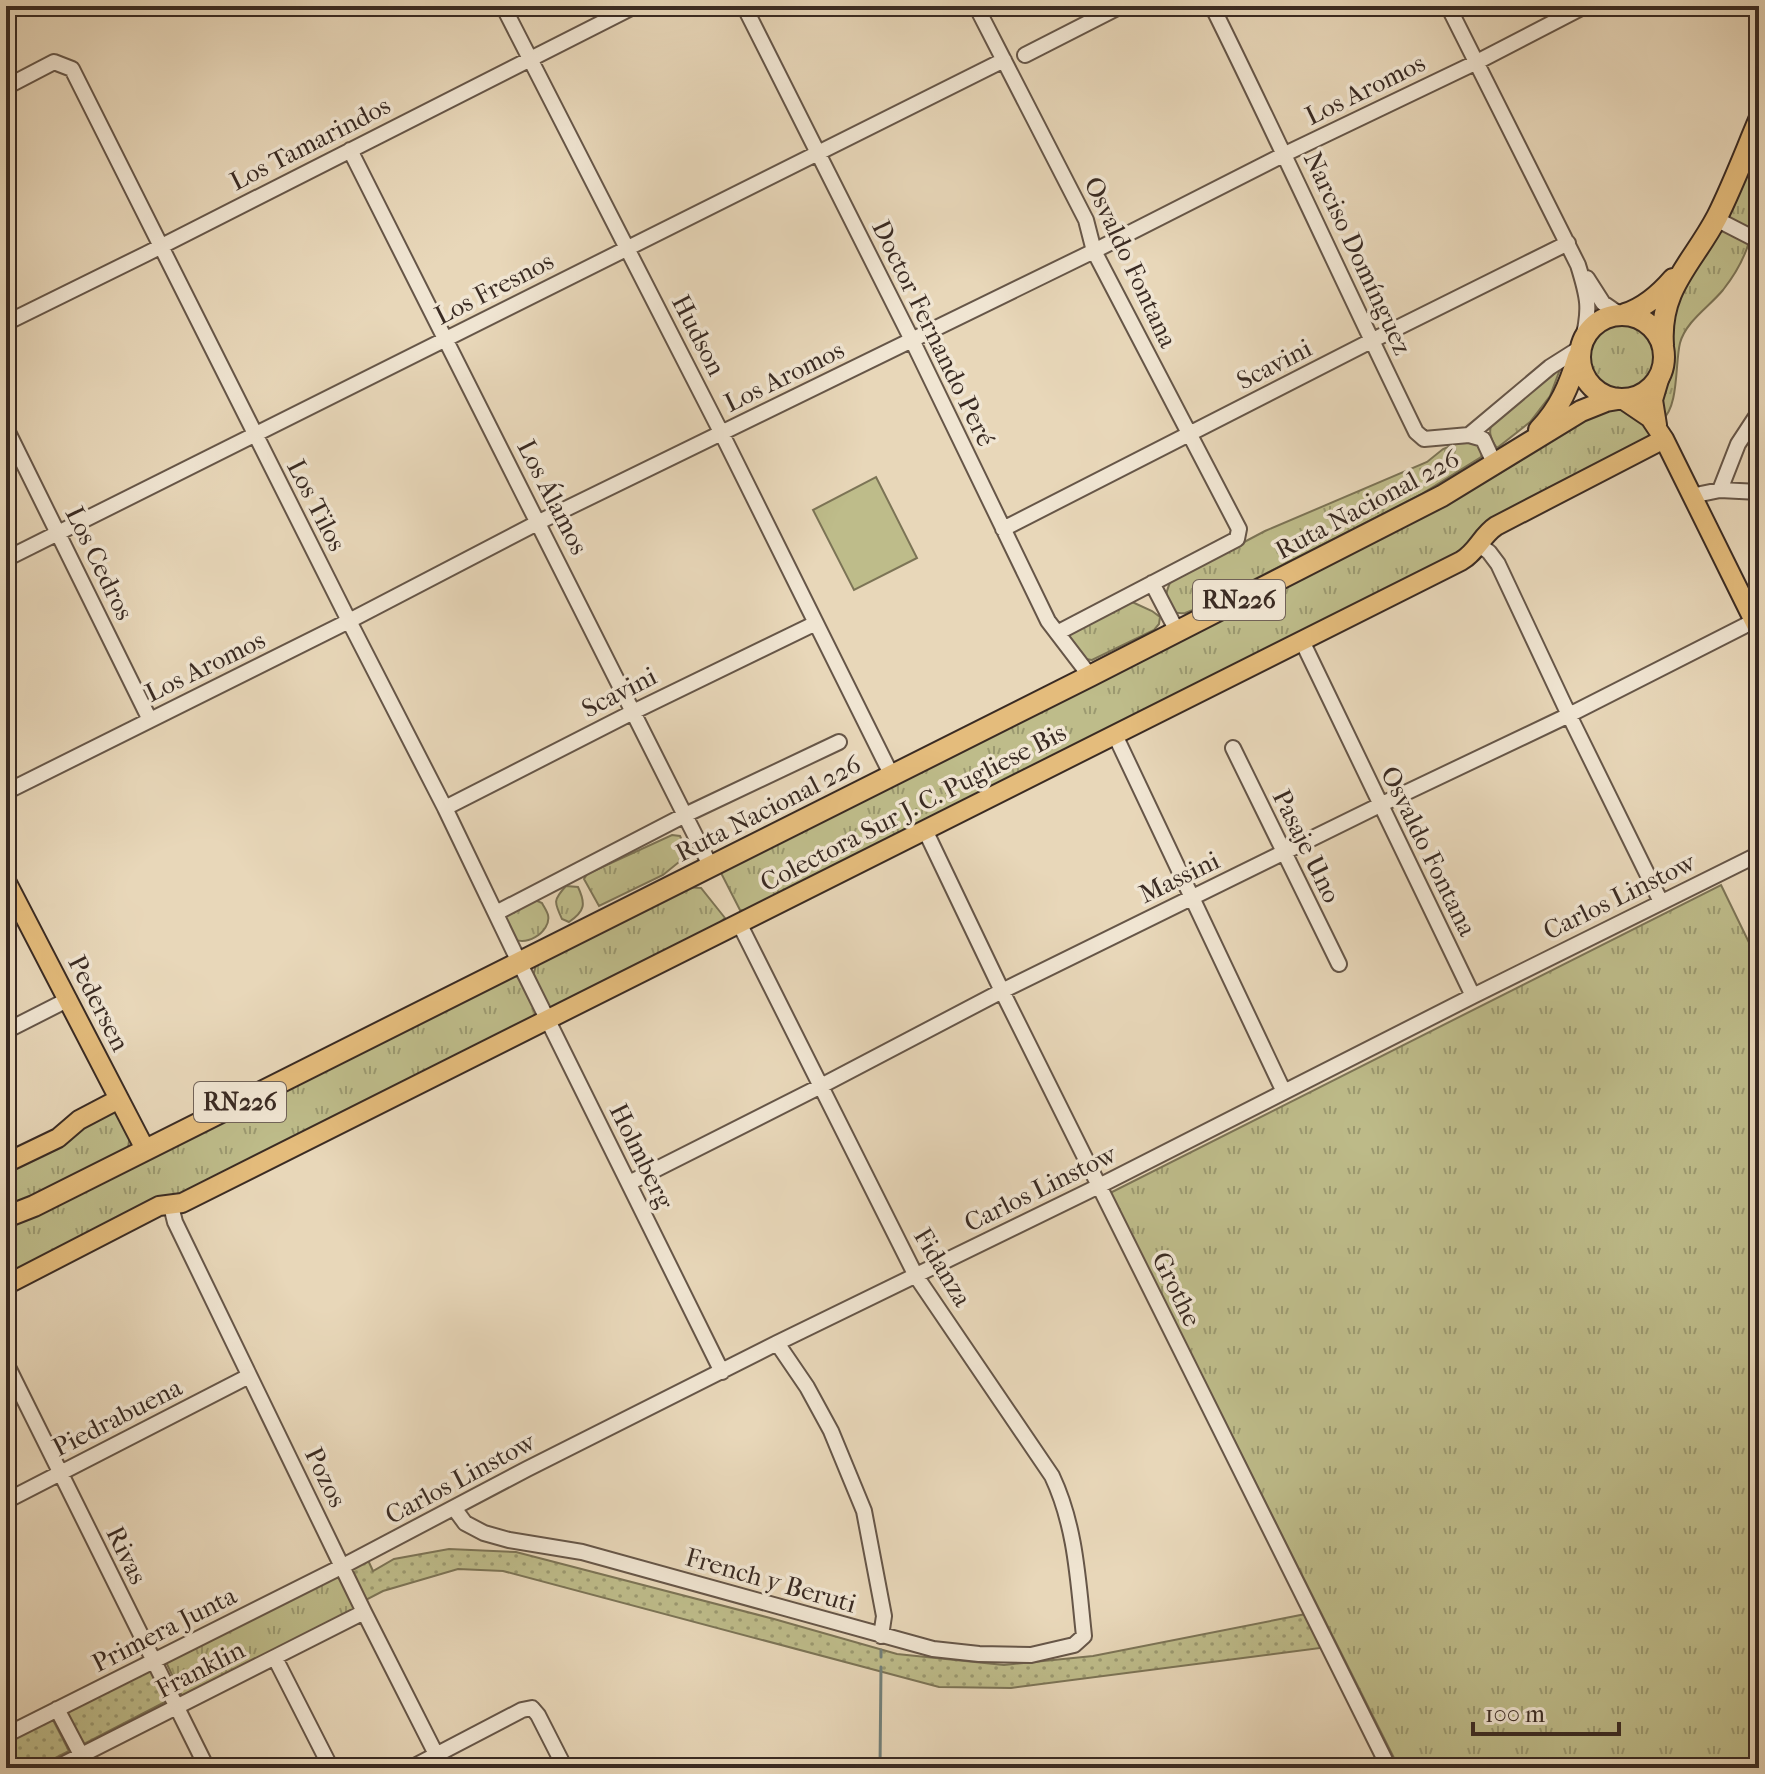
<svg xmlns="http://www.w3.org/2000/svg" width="1765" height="1774" font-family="'IM FELL French Canon',serif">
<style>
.grass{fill:url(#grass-tufts);stroke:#7c7456;stroke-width:2}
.park{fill:url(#park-dots);stroke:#7c7456;stroke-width:2}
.garden{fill:#bebc8a;stroke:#7c7456;stroke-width:2}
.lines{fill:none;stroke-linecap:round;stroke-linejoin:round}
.stream{stroke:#72807a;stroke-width:3}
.minor-casing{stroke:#665648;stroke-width:18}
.major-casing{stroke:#3a2b23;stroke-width:22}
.highway-casing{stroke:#3a2b23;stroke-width:24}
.minor{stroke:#f0e5d2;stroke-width:14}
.major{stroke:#e4bc7c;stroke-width:18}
.highway{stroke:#e4bc7c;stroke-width:20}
.labels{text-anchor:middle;stroke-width:7;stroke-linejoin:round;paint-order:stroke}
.shield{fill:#f0e5d2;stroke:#716358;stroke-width:2}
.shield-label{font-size:24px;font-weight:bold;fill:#3a2b23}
.street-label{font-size:26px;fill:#3a2b23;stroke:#f0e5d2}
</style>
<defs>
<pattern id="grass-tufts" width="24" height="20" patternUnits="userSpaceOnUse" patternTransform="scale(2)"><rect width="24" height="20" fill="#bebc8a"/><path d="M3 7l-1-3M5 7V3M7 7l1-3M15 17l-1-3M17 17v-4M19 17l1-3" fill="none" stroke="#9b9970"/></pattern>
<pattern id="park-dots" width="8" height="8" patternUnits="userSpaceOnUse" patternTransform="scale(2)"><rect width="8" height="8" fill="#bebc8a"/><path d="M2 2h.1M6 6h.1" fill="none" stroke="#9b9970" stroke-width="1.8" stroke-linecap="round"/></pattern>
</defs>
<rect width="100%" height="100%" fill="#e8d7b9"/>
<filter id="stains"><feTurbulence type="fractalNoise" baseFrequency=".0025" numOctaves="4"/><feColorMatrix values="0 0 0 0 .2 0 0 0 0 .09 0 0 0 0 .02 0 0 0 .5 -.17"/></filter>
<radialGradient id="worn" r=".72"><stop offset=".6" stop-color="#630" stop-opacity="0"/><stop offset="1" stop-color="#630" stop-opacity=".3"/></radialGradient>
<!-- grass -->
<path class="grass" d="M1759,135V229L1753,232L1729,220L1726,215Z
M1722,231L1730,232L1749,242C1744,259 1734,276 1723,290C1709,307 1686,321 1680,343C1675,363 1679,407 1662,420L1659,391L1665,379L1669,365L1671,324L1684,285L1718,233Z
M1584 357a37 37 0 1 1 74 0a37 37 0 1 1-74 0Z
M1562,364L1550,396L1530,422L1497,448C1489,437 1488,430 1494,417Z
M1608,408C1636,408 1639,413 1652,436L1643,446L1478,530L1465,552L746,911L740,910L720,871L1268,595L1500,473L1519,461L1534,446Z
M1465,440L1480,443L1483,451L1481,457L1420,495L1198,608C1193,609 1190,612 1185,613C1165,616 1162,593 1172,580L1265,531L1427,462L1443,449Z
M1130,601L1152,611L1160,617L1159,624L1154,630L1092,660C1078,660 1070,644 1069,631Z
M672,835L680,836L684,845L679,862L663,875L599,906L584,879L587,874Z
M1721,885L1759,963V1768H1399L1110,1193Z
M566,886L578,887C586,904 585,911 569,922L562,919C554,902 553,900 566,886Z
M686,887L701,888L725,918L718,924L551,1010L544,1006L532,980L536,965Z
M535,900L542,903C544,907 547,911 548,915C552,932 522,950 511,936C507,931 505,922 503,917Z
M513,975L520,978L537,1015L182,1197L6,1278V1228L64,1197Z
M112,1110L116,1111L130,1135L128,1148L122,1153L6,1211V1168Z
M341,1573L359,1608L182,1696L165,1660Z"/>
<!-- park -->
<path class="park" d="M449,1549L516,1552L774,1619L897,1654L1004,1665L1093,1656L1311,1613L1328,1647L1011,1688L939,1687L503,1571L458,1569L383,1591L364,1601L348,1568L367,1558L373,1571L394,1559Z
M151,1669L167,1701L82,1745L65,1713Z
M52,1718L69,1751L36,1768H6V1742Z"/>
<!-- garden -->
<path class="garden" d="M876,477L917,558L854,590L813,510Z"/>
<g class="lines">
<!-- stream -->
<path class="stream" d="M881,1650V1657
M880,1768L881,1667"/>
<defs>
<path id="minor" d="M503,6L722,434L891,774
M744,6L912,340L1048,621L1090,676
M976,6L1086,220L1094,251L1239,529L1237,539L1057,633
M1212,6C1282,147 1347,291 1416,432L1424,439L1469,435L1483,439L1495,465
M1448,6L1578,265C1588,297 1591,309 1582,342
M1025,55L1121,6
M6,87L54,62L72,69L349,621L445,808L519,962L722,1372
M350,150L711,867
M1716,219L1753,238L1759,235
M1587,278L1603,303L1619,314
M6,323L146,254L635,6
M6,428L150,720
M1469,435L1550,367L1580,348
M1720,490L1738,444L1759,412
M1691,496L1720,490L1759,492
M1003,529L1371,341L1568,243
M1479,545L1489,552L1498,564L1569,715L1661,902
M6,559L1004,60
M1152,583L1177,631
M1302,641L1473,996
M1115,735L1284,1092
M1233,748L1339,964
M6,792L349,621L539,522L1094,251L1285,154L1477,62L1585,6
M445,808L633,712L816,623
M925,830L1002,991L1389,1768
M496,913L685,815L839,742
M6,1031L69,999
M629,1183L821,1086L1002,991L1380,805L1569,715L1754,621
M174,1205L172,1210L175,1222L364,1612L443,1768
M777,1343L807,1387L831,1431L864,1511L884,1616L881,1636
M6,1363L207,1768
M6,1501L249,1376
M454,1508L465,1523L484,1533L509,1540L582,1552L933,1649L979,1654L1031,1655L1074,1645L1084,1636C1078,1581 1076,1527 1052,1476L916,1276L739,923
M275,1658L331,1768
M57,1709L88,1768
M6,1735L343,1566L527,1469L777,1343L1099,1186L1473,996L1759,854
M56,1768L364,1612
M411,1768L522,1710L532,1708L538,1715L565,1768"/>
<path id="major" d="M1622,399L1650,418L1664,439L1759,631
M1657,425L1653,400L1661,373
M6,881L145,1149
M6,1163L58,1138L79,1120L119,1099
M6,1285L159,1206L182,1203L1461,561C1477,552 1481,536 1496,526L1664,439"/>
<path id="highway" d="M1625,314C1644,308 1660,294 1673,279
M1580 357a42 42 0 1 1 84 0a42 42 0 1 1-84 0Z
M1663,345C1659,288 1693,263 1717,217C1733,185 1745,153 1759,120
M1539,430C1560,408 1569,386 1578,357
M6,1217L34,1206L1090,676L1442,496L1581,411L1606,401L1618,399"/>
</defs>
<!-- minor casing -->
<use href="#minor" class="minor-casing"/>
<!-- major casing -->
<use href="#major" class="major-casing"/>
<!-- highway casing -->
<use href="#highway" class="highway-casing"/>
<!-- minor -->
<use href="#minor" class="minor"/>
<!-- major -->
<use href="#major" class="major"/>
<!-- highway -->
<use href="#highway" class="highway"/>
</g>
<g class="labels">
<!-- shield labels -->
<g class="shield">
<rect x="1193" y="580" width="92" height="40" rx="6"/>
<rect x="194" y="1082" width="92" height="40" rx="6"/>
</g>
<g class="shield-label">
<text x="1239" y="608">RN226</text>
<text x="240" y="1110">RN226</text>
</g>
<!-- street labels -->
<g class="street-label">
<text transform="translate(1365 89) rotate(-26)" y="9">Los Aromos</text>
<text transform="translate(310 143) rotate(-27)" y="9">Los Tamarindos</text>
<text transform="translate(1358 253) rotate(65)" y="9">Narciso Domínguez</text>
<text transform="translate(1131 262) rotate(65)" y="9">Osvaldo Fontana</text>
<text transform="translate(494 288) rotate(-27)" y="9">Los Fresnos</text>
<text transform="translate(934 333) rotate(64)" y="9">Doctor Fernando Peré</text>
<text transform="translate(699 335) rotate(63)" y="9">Hudson</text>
<text transform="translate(1274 364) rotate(-27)" y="9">Scavini</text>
<text transform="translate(784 376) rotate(-26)" y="9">Los Aromos</text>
<text transform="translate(553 497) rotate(63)" y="9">Los Álamos</text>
<text transform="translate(1367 504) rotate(-28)" y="9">Ruta Nacional 226</text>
<text transform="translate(317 505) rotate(63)" y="9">Los Tilos</text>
<text transform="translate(100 563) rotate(64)" y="9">Los Cedros</text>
<text transform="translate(205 666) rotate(-26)" y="9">Los Aromos</text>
<text transform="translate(619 692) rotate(-27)" y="9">Scavini</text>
<text transform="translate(913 807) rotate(-27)" y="9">Colectora Sur J. C. Pugliese Bis</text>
<text transform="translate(768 808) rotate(-27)" y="9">Ruta Nacional 226</text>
<text transform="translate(1307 846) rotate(64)" y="9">Pasaje Uno</text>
<text transform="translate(1429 851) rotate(64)" y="9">Osvaldo Fontana</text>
<text transform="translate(1179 877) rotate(-26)" y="9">Massini</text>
<text transform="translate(1619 896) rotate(-26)" y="9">Carlos Linstow</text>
<text transform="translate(99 1003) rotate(63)" y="9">Pedersen</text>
<text transform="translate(642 1156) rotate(64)" y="9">Holmberg</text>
<text transform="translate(1040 1188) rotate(-26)" y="9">Carlos Linstow</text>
<text transform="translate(943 1267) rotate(59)" y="9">Fidanza</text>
<text transform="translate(1177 1289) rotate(64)" y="9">Grothe</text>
<text transform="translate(117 1417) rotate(-27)" y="9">Piedrabuena</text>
<text transform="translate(326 1477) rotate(64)" y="9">Pozos</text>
<text transform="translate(460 1478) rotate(-28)" y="9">Carlos Linstow</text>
<text transform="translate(127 1555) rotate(64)" y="9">Rivas</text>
<text transform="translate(771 1580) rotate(16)" y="9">French y Beruti</text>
<text transform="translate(164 1629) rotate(-27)" y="9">Primera Junta</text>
<text transform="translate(200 1669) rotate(-27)" y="9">Franklin</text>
</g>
</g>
<!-- margin -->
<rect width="1765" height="1774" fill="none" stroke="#e8d7b9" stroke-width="32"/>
<rect x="8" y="8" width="1749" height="1758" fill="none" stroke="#3a2b23" stroke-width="4"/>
<rect x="16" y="16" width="1733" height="1742" fill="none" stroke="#3a2b23" stroke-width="2"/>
<!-- scale -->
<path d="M1473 1722v12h146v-12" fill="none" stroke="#3a2b23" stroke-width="4"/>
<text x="1485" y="1722" font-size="24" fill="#3a2b23" stroke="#f0e5d2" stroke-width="6" paint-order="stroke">100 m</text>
<rect width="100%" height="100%" filter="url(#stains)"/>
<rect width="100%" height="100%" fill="url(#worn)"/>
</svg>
